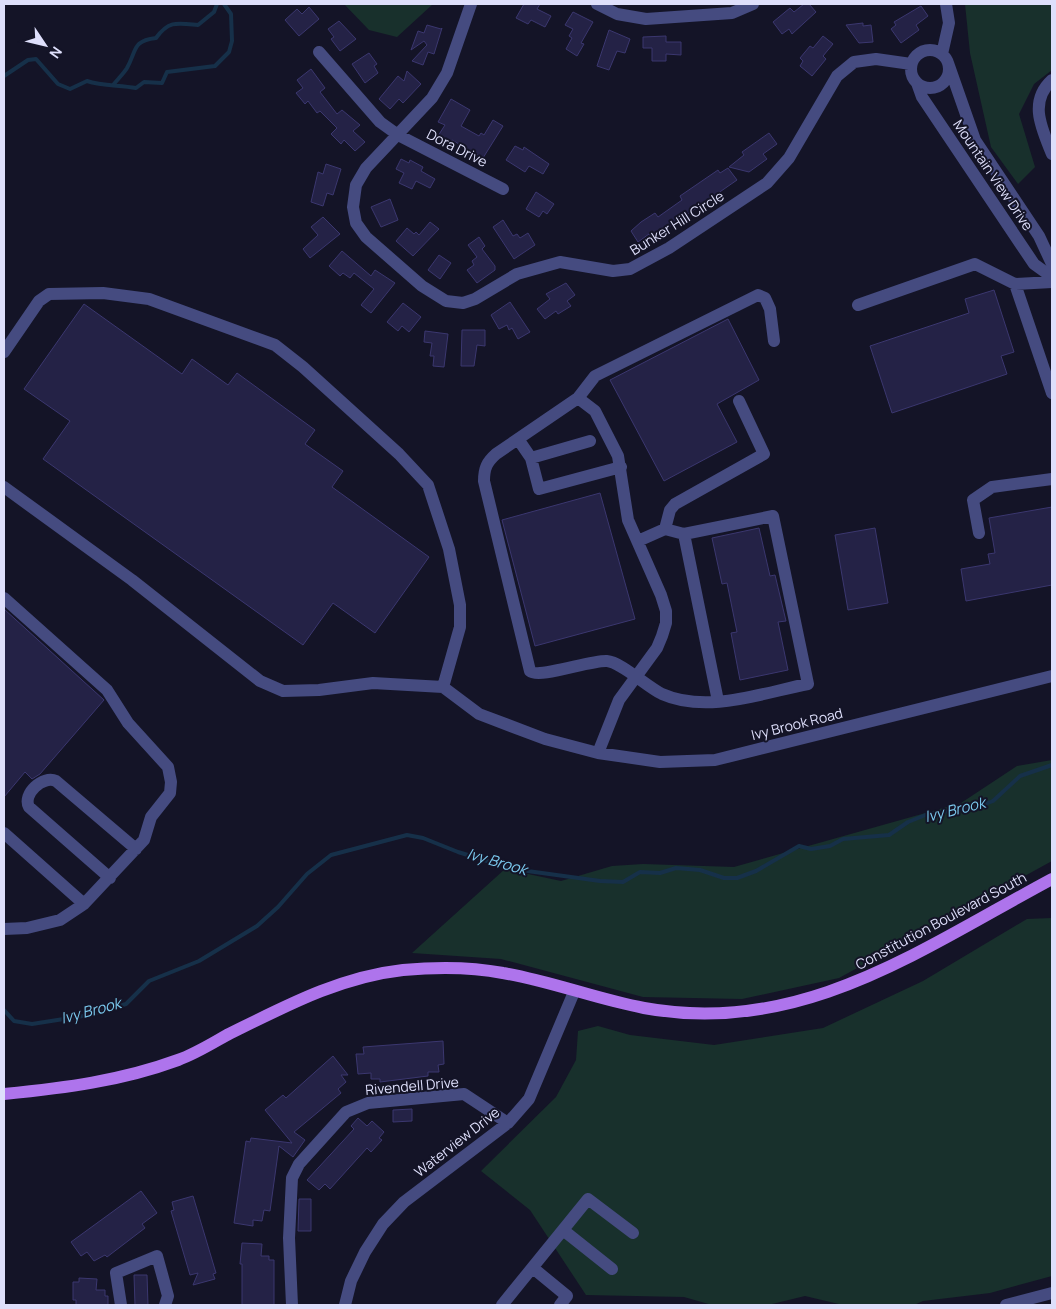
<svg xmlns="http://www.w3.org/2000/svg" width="1056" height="1309" font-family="Manrope,sans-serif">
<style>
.green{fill:#18302c}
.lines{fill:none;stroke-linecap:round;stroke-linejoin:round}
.stream{stroke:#163049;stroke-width:4}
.building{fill:#242246;stroke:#3b376f}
.minor{stroke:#454b80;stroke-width:12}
.major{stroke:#ae74ec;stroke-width:12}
.labels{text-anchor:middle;stroke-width:4;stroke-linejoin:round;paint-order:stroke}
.street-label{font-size:14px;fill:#dedffb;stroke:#141427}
.water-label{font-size:15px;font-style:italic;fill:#7ac8ed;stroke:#141427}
</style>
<rect width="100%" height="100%" fill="#141427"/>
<!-- green -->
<path class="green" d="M344,4H433L397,37L369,30Z
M965,4H1052V70L1034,84L1019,114L1035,167L1018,184L991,147L970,53Z
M1052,760V861L839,978L742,999L643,997L501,959L412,953L505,869L561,881L612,866L643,864L734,867L961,803L1017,766Z
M1052,918V1276L990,1293L923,1301L914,1305H843L805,1296L768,1305H712L684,1297L586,1295L530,1210L481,1171L556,1097L576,1060L578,1031L598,1026L630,1035L714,1045L823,1028L923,981L1027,919Z"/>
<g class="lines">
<!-- stream -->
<path class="stream" d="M4,76L28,60L36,59L58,84L70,89L87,81C102,86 119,85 136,88L144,82L162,83L167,72L215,66L229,52L232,41L231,14L224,4
M114,84C118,79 124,73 127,68C137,50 132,41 156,38C169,20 178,23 198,25L214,12L217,4
M4,1010L14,1021L32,1024L89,1015L126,1004L149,981L199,961L257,926L278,907L307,874L331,855L407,835L423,838L458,852L513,869L600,881L623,882L640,872L660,873L676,868L700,870L724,878H737L756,871L799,846L811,849L830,846L843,839L889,835L908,822L928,814L977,807L993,801L1020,776L1052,765"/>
</g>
<!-- building -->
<path class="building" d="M524,4H540L537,9L551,16L545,27L531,20L528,24L516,18Z
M804,4H809L816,12L792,34L789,29L782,34L773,22L790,8L794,12Z
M921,6L928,16L916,25L919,30L901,43L891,29L896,25L894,22Z
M309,7L319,19L299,36L285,20L297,9L302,14Z
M573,12L593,22L581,43L584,44L577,56L566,49L572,38L569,36L573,29L565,25Z
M339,21L356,39L340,51L331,39L334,37L328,29Z
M863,23V26L871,25L873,42L859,43L846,25Z
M427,25L441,29L442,28L434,54L428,52L423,65L412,61L427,45L424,41L411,50L418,31L424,33Z
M609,30L630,39L625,53L617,51L609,70L597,66Z
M666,36V42H681V55L666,54V61H652V48H643V37Z
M823,36L833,44L823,56L826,59L812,76L800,66L803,61L800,58L810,46L813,48Z
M369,53L377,64L374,66L378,73L365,83L352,64Z
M311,69L325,88L320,92L337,114L342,110L360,125L353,131L365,142L355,151L344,140L341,144L331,134L337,128L320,111L317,113L308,101L305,104L296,93L303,88L297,80Z
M407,71L421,84L403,103L399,99L390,109L379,99L398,76L404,81Z
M451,99L470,110L461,126L479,136L481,133L484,135L493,120L503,126L483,158L452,140L450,143L438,136L445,125L438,122Z
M769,133L777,144L763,154L767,159L749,172L729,167L744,155L742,152Z
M515,146L523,150L524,147L549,164L543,174L529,166L525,172L506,160Z
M401,159L409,163L410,160L423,167L421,171L435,179L430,188L416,181L412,189L399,183L404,173L396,169Z
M326,164L341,169L333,195L327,193L323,206L311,202L318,172L323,174Z
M728,168L737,180L652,239L649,234L638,242L631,231L641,222L655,213L658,217L682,200L680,196L718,170L720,173Z
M536,192L554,204L547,214L543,211L539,217L526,209Z
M390,199L398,220L381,227L371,207Z
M323,217L340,234L310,258L303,249L318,235L311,227Z
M503,220L513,236L517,234L520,238L528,233L535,245L514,259L493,227Z
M430,222L439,229L413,256L396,241L407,228L414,234L416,232L419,235Z
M479,237L485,246L482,249L495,266V270L477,283L467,270L474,265L472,261L477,257L468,245Z
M342,251L371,276L375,270L395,283L371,313L361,305L374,289L354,273L350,278L343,273L340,276L329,266Z
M439,255L451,263L440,279L428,270Z
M566,283L575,295L567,301L571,306L558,314L556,311L545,319L537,309L550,299L546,294Z
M994,290L1014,352L1001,356L1007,374L892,413L870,346L969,313L965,299Z
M510,302L530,332L518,339L512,328L509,330L507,325L499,329L491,315Z
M403,303L421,317L409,332L402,326L398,331L387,322Z
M84,304L182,374L192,359L228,385L237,373L315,430L305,444L343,471L332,487L429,557L375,633L333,603L303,645L43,459L70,421L24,389Z
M728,319L759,380L717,404L737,442L664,481L610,380Z
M462,330H485V346L477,345L474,366H461Z
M425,331L448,334L444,367L433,366L434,356H430L432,343L424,342Z
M600,493L635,619L535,646L502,520Z
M1052,507V585L966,601L961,569L990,564L988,554L995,553L989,518Z
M759,528L770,576L775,575L786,621L778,622L788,670L740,680L731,633L737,632L727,583L722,584L712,538Z
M875,528L888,603L848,610L835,535Z
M4,609L104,700L40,774L32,779L25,772L4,797Z
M443,1041L444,1064L438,1065L439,1072H428V1076L380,1082V1079H371V1073L358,1074L356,1054H364L363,1047Z
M333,1056L348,1075H341L346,1082L338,1089L341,1093L294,1132L305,1140L293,1157L279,1146L270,1211L264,1210L262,1221L253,1220V1226L234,1223L246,1141L250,1142L251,1138L292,1143L265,1110L283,1095L286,1098Z
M412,1109V1121L393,1122V1110Z
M358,1118L367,1126L372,1121L384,1132L379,1138L382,1140L371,1152L367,1148L330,1189L325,1184L319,1190L307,1180L354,1129L351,1126Z
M141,1191L157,1213L142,1224L145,1228L107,1257L105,1255L94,1261L87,1252L81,1256L71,1242Z
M193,1196L216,1273L213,1274L215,1279L193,1285L198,1273L190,1275L171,1211L174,1210L172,1202Z
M299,1199H311V1231H298Z
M242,1243L262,1244L261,1256H269V1260H274V1305H242V1264H240Z
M134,1275H147L148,1305H135Z
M79,1278L97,1279L96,1290H105V1296H108V1305H76V1300H73V1282H79Z"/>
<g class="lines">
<!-- minor -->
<path class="minor" d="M471,4L447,73L432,98L366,168L356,185L353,207L356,223L366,237L422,286L446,301L463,303L475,299L517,274L560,262L613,271L630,269L669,248L767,183L789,158L837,76L854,62L876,59L911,64
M597,4L617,14L646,19L732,13L753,4
M911 69a19 19 0 1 1 38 0a19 19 0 1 1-38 0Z
M319,52L380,122L398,135L503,189
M942,54L949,23L946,4
M948,63L975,140L1039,236L1052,264
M1052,80C1028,102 1042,129 1052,154
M917,83L922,97L1034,264L1052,277
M1015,284L1052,393
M858,305L975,264L1015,284L1052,282
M4,352L39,301L49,294L103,293L149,299L275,345L303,367L399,454L428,485L449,549L460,605V627L443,687
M578,398L595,376L758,295L765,298L770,309L774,341
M518,439L531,458L539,489L621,467
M531,458L590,441
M4,487L132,580L260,681L283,691L319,690L373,683L443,687L479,714L545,739L598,753L660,762L715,760L1052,676
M665,529L670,510L675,504L764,454L739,401
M979,533L973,500L992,487L1052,479
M684,534L718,701
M4,598L107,690L128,723L168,767L171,782L170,793L151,817L144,840L84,904L60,920L27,928L4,929
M598,753L619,700L657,648L662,636L666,623V611L661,595L628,520L618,456L595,411L578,398L496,454C487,462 484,468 484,481L530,671C539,679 590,660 607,661C621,662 646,686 662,694C707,714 762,693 808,684L773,516L684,534L665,529L638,541
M4,833L84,904
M110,878L29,807C22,794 43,775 56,781L136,849
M563,1230L612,1269
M533,1268L567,1296L560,1305
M121,1305L116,1273L157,1256L168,1296L165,1305
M292,1305L289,1238L292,1178L299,1164L346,1112L368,1103L464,1094L508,1123
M345,1305L351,1281L365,1252L383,1224L404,1202L508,1123L529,1099L574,992
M502,1305L588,1199L633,1233
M1006,1305L1052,1293"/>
<!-- major -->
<path class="major" d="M4,1094C64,1088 121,1081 178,1060C195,1054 211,1044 227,1035C284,1007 339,977 403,970C435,967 472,967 503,973C551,981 596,999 644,1008C801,1037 921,949 1052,879"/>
</g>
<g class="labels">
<!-- street labels -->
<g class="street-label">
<text transform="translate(457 148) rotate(27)" y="5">Dora Drive</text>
<text transform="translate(993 175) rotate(56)" y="5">Mountain View Drive</text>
<text transform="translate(677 223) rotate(-32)" y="5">Bunker Hill Circle</text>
<text transform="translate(797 724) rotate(-14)" y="5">Ivy Brook Road</text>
<text transform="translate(941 921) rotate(-28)" y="5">Constitution Boulevard South</text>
<text transform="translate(412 1086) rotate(-5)" y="5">Rivendell Drive</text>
<text transform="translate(457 1142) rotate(-38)" y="5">Waterview Drive</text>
</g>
<!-- water labels -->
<g class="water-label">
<text transform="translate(955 810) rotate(-14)" y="5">Ivy Brook</text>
<text transform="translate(497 862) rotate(16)" y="5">Ivy Brook</text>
<text transform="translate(91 1011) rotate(-15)" y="5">Ivy Brook</text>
</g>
</g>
<!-- border -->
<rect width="1056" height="1309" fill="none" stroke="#dedffb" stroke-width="10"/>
<!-- north arrow -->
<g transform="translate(45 45) rotate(125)" stroke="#141427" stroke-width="4" paint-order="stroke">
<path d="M0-4L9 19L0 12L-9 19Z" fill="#dedffb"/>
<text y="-8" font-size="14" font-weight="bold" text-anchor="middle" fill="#dedffb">N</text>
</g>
</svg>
